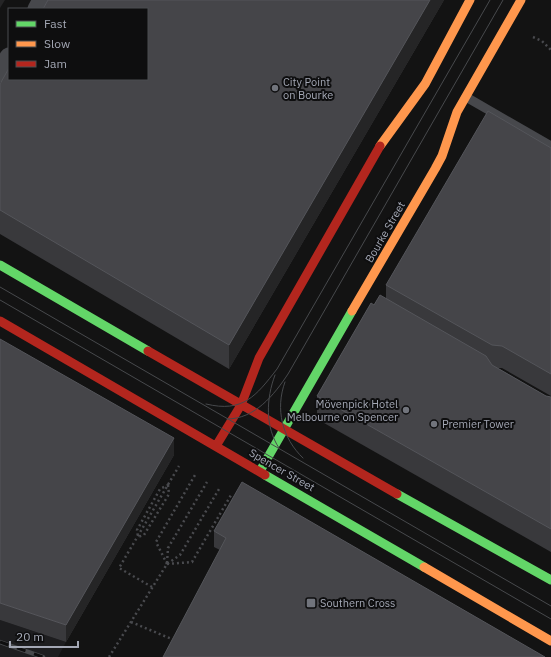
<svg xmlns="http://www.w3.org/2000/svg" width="551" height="657" font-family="'IBM Plex Sans',sans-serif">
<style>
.built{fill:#1d1d1f}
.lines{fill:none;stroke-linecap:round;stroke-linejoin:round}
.path{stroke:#494a4e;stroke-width:2.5;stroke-dasharray:2 3;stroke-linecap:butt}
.lane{stroke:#47484c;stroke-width:9}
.street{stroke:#47484c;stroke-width:19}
.fast{stroke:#63d668;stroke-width:9}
.slow{stroke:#ff974d;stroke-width:9}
.jam{stroke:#b3261e;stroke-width:9}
.tram{stroke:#47494c;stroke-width:1}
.rail-casing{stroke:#47494c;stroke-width:4.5}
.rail{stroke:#0e0e0f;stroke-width:3;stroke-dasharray:9;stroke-linecap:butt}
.wall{fill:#39393c}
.shaded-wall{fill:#252526}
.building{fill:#454549;stroke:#54555a}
.poi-dot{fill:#71747c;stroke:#0e0e0f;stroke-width:1.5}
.labels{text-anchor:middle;stroke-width:4;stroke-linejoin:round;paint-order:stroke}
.poi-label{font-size:11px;fill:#a4a8b5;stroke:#0e0e0f;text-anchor:start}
.street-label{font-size:11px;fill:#a4a8b5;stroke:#0e0e0f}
</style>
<rect width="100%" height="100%" fill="#131313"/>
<!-- built -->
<path class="built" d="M0,620L66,642L58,657H0Z"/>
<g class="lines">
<!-- path -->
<path class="path" d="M533,37L542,41L551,50
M168,485L169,494L144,535L138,537L137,530L160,489Z
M167,563L168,548L207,482
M167,564L192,562L231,495
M167,564L156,542L195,475
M152,587L119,568L179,466
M131,622L174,640
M109,657L167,564L180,555L219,489"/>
<!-- lane -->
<path class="lane" d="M466,97L551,146"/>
<!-- street -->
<path class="street" d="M37,9L42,0
M0,73L9,57"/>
<!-- fast -->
<path class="fast" d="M0,265L148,351
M260,471L352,311
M265,475L424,567
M397,494L551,580"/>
<!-- slow -->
<path class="slow" d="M380,146L425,84L470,0
M352,311L435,169L442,156L457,112L521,0
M424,567L551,641"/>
<!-- jam -->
<path class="jam" d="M0,321L265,475
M148,351L397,494
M216,446L241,405L259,358L380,146"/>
<!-- tram -->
<path class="tram" d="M0,287L551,606
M0,300L551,619
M275,375C266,399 265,427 279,448
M285,382C275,409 282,438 303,458
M206,404C243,413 256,396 277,369L490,0
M227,419C255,419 274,395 288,374L503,0"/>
<defs>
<path id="rail" d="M0,642L43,657"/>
</defs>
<!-- rail casing -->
<use href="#rail" class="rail-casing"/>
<!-- rail -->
<use href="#rail" class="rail"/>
</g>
<!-- wall -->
<path class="wall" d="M444,0L229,369L0,234V84Z
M551,148V396L502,368H498L546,396L551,397V552L317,419V396L374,305L386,299V285Z
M0,339L174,455L66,642L0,620Z
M214,531L545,657L220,550L214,547Z"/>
<!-- shaded-wall -->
<path class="shaded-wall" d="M0,0H5L0,8Z
M430,0H444L229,369V345Z
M174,438V455L66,642V625Z"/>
<!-- building -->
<path class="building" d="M48,0H430L229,345L0,210V84L9,68V79H147V9H43Z
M488,111L551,148V374L502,346L492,345L386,285Z
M380,295L486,356L492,365L546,396L551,397V529L317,396L371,303L374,305Z
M0,339L174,438L66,625L0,603Z
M242,482L545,657H163L226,538L214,531Z"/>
<!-- markers -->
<g class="poi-dot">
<circle cx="275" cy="88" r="4"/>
<circle cx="406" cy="410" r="4"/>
<circle cx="434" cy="424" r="4"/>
<rect x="306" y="598" width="10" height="10" rx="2"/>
</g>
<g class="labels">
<!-- poi labels -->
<g class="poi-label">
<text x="283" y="86">City Point<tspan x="283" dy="13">on Bourke</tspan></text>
<text x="398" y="408" text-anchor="end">Mövenpick Hotel<tspan x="398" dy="13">Melbourne on Spencer</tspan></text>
<text x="442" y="428">Premier Tower</text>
<text x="320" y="607">Southern Cross</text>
</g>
<!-- street labels -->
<g class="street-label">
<text transform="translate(385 232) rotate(-60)" y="4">Bourke Street</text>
<text transform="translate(282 470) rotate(30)" y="4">Spencer Street</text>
</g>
</g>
<!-- legend -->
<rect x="8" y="8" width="140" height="72" fill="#0e0e0f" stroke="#4a4c51"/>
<rect x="16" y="21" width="20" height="6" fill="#63d668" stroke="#4a4c51"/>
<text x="44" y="28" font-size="12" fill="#a4a8b5">Fast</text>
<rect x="16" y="41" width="20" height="6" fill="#ff974d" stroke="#4a4c51"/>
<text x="44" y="48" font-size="12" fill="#a4a8b5">Slow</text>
<rect x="16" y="61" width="20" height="6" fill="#b3261e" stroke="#4a4c51"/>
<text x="44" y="68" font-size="12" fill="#a4a8b5">Jam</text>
<!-- scale -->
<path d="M10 641v6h68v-6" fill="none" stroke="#a4a8b5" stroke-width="2"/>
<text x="16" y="641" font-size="12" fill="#a4a8b5" stroke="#0e0e0f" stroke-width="3" paint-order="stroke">20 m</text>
</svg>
